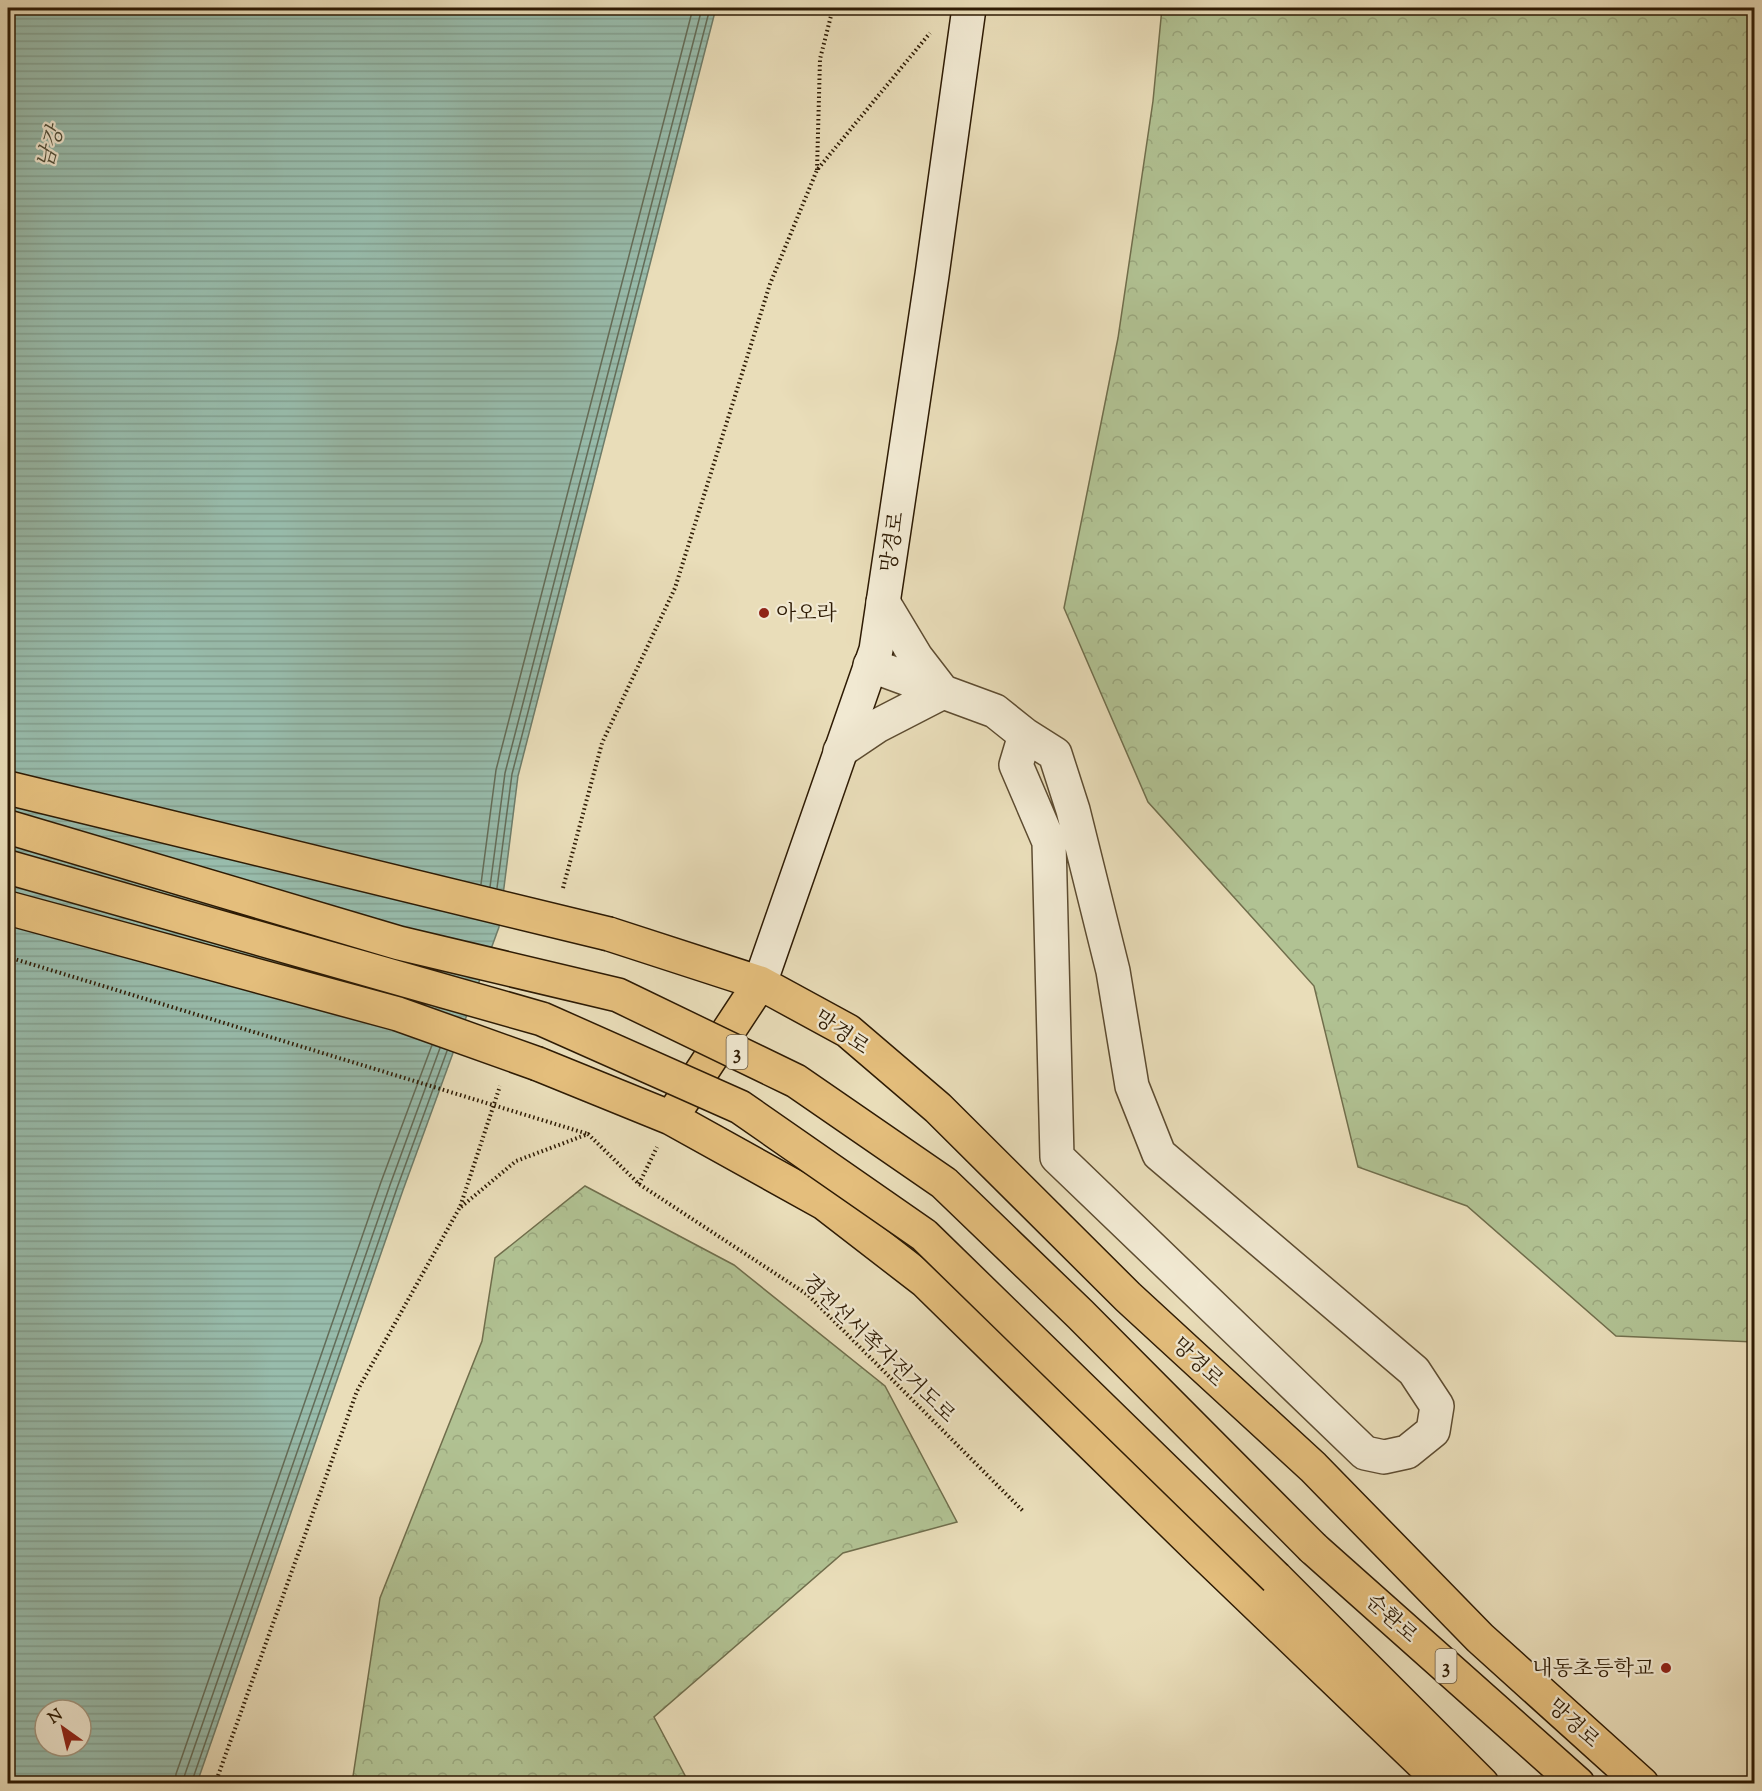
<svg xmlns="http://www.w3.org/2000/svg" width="1762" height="1791" font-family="'Sorts Mill Goudy','Noto Serif KR',serif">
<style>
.forest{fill:url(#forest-crowns);stroke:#706e4c;stroke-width:1.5}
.water{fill:url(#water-rules);stroke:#6e7c69;stroke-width:1.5;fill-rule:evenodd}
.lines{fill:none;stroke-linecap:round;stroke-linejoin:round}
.shore{stroke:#636c58;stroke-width:1.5}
.street-casing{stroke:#5d4c31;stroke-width:36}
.secondary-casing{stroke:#2e1b04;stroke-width:36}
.primary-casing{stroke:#2e1b04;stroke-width:36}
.path{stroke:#2e1b04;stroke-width:4;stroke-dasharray:1.5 3;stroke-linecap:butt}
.street{stroke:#f1e9d2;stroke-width:33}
.secondary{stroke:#f1e9d2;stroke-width:33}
.primary{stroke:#e4be7c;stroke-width:33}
.primary-bridge-casing{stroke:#2e1b04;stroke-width:36;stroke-linecap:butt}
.path-bridge{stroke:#2e1b04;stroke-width:4;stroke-dasharray:1.5 3;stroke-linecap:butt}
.primary-bridge{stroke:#e4be7c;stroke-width:33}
.poi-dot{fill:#8f2418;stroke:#f1e9d2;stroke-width:2}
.labels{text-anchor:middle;stroke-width:4.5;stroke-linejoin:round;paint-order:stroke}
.shield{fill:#f1e9d2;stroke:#685942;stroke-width:1.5}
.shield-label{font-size:20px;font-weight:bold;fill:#2e1b04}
.street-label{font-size:21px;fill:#2e1b04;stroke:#f1e9d2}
.poi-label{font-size:21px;fill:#2e1b04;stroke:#f1e9d2;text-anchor:start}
.water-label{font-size:22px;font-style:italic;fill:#4e4b36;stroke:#f1e9d2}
</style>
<defs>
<pattern id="forest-crowns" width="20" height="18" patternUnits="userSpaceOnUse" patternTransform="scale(1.5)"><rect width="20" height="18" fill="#b1c293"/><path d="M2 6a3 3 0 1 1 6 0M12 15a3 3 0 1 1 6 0" fill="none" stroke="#99a67d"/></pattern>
<pattern id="water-rules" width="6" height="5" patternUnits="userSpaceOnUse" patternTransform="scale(1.5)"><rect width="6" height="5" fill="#98bcac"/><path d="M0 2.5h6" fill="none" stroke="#83a192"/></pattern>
</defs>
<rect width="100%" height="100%" fill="#e9ddb9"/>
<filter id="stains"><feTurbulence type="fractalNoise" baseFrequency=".00333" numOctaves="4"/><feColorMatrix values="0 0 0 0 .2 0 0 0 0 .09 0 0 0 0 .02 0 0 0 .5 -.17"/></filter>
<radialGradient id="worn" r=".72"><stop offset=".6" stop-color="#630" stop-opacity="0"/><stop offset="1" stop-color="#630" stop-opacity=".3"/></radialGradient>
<!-- forest -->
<path class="forest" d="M1162,8H1754V1342L1616,1336L1467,1206L1358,1167L1314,986L1148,802L1064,608L1118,338L1153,101Z
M585,1186L734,1265L885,1386L957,1522L843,1553L654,1717L689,1783H352L380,1598L482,1341L495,1258Z"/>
<!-- water -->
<path class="water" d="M8,8H716L518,776L499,927L403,1190L197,1783L8,1784ZM45,1710H81V1746H45Z"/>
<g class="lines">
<!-- shore -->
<path class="shore" d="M481,884L496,770L693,8
M490,887L505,773L702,8
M497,888L512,774L710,8
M175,1784L176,1774L381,1182L432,1045
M184,1784V1777L390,1185L440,1048
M191,1784L397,1188L447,1051"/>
<defs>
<path id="street" d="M870,665L995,711L1025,735L1055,754L1073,810L1113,971L1132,1086L1159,1154L1414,1371L1437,1406L1433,1431L1407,1452L1384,1457L1365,1453L1057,1157L1049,842L1016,765L1025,735
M840,751L877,726L943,692L916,657L883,602"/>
<path id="secondary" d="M760,983L876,650L932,275L969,8"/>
<path id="primary" d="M609,934L760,983L848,1031L938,1108L1128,1297L1313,1467L1480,1638L1642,1784
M538,1064L671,1118L824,1203L925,1281L1202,1552L1444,1784
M677,1109L760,983
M1313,1548L1578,1784
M1276,1578L1482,1784"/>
</defs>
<!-- street casing -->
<use href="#street" class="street-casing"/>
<!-- secondary casing -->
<use href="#secondary" class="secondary-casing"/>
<!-- primary casing -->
<use href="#primary" class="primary-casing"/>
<!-- path -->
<path class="path" d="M817,170L820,59L833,8
M563,888L602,743L675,588L770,284L817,170L930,33
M639,1184L657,1147
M461,1207L516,1161L588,1134L639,1184L808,1295L1024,1512
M215,1784L357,1391L460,1207L500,1086"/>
<!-- street -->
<use href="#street" class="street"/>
<!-- secondary -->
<use href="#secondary" class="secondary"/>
<!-- primary -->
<use href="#primary" class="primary"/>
<defs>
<path id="primary-bridge" d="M8,788L609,934
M8,827L399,943L618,995L796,1081L944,1183L1080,1314L1313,1548
M8,867L542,1019L740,1107L924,1235L1276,1578
M8,908L398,1014L538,1064"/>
</defs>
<!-- primary-bridge casing -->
<use href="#primary-bridge" class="primary-bridge-casing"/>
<!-- path-bridge -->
<path class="path-bridge" d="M8,957L588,1134"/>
<!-- primary-bridge -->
<use href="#primary-bridge" class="primary-bridge"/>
</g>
<!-- markers -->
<g class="poi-dot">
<circle cx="764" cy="613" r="6"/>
<circle cx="1666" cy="1668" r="6"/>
</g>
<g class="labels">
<!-- shield labels -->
<g class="shield">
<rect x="726.5" y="1035" width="21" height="34" rx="4.5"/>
<rect x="1435.5" y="1649" width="21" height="34" rx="4.5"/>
</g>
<g class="shield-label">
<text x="737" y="1059">3</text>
<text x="1446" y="1673">3</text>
</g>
<!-- street labels -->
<g class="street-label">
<text transform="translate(892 542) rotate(-82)" y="7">망경로</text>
<text transform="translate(842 1032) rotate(34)" y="7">망경로</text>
<text transform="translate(879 1348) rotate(44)" y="7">경전선서쪽자전거도로</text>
<text transform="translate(1198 1362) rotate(43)" y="7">망경로</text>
<text transform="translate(1392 1618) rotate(42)" y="7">순환로</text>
<text transform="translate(1574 1723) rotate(42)" y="7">망경로</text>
</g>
<!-- poi labels -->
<g class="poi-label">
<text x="776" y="620">아오라</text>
<text x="1654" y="1675" text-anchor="end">내동초등학교</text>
</g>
<!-- water labels -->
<g class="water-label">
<text transform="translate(49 147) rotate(-73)" y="8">남강</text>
</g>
</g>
<!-- margin -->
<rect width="1762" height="1791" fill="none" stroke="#e9ddb9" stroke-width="30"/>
<rect x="9" y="9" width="1744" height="1773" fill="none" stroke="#2e1b04" stroke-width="3"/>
<rect x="15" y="15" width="1732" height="1761" fill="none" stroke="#2e1b04" stroke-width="1.5"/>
<!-- north arrow -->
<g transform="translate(63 1728) rotate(326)"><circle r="28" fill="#f1e9d2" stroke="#a39780" stroke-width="1.5"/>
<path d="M0-4.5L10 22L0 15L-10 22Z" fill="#8f2418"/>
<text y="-9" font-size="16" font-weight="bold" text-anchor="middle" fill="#2e1b04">N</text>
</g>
<rect width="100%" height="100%" filter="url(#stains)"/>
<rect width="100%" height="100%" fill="url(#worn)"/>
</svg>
